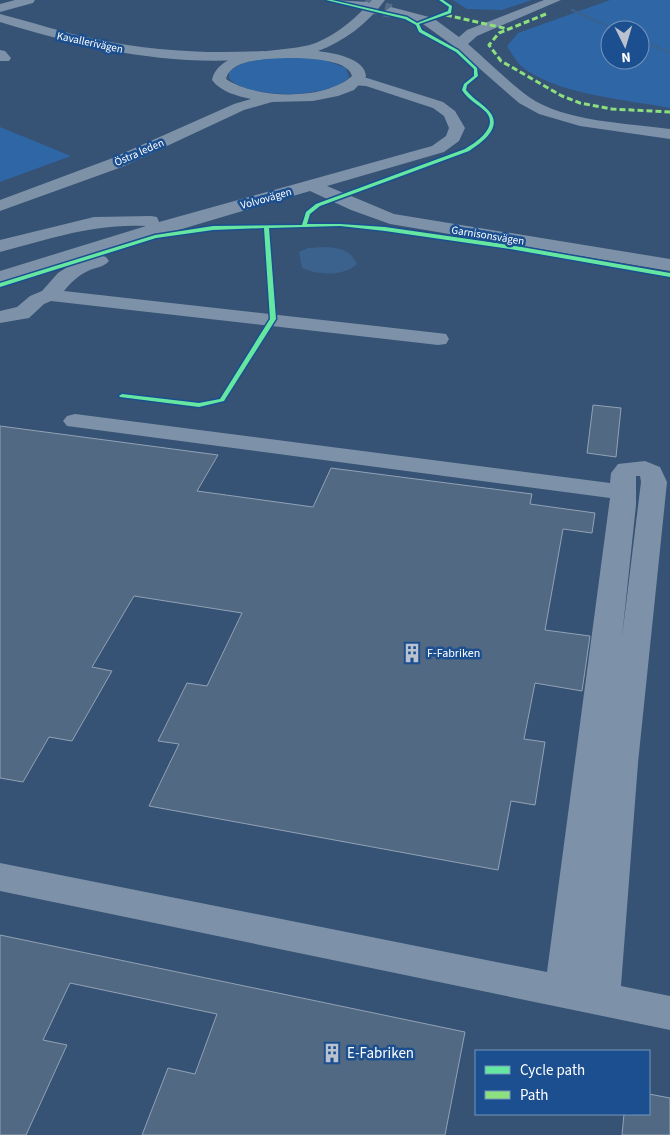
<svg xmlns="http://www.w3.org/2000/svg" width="670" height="1135" font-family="'Source Sans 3',sans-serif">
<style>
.green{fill:#2f66a5;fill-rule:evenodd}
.water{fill:#3b618d}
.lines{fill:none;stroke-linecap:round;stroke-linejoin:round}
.stream{fill:#3b618d;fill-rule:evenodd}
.building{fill:#526984;stroke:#92a2b6}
.minor-tunnel{stroke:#546c89;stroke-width:14;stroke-dasharray:14 7;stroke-linecap:butt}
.minor{fill:#7d92a8;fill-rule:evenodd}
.highway{fill:#7e92a7;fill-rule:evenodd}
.quiet{stroke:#8de07e;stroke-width:3;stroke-dasharray:6 3;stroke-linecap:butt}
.cycleway-casing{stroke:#1b4f8f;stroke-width:3}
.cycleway{fill:#66e7a1;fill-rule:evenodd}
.labels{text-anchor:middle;stroke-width:5;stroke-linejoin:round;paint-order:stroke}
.far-street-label{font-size:11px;fill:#fff;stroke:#1b4f8f}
.poi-label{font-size:12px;fill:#fff;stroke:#1b4f8f;text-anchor:start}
.near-poi-label{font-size:15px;fill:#fff;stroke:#1b4f8f;text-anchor:start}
</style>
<rect width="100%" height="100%" fill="#365274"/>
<!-- green -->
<path class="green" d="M453,0H532L502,10L467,9Z
M610,0H670V108C628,100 552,94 520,65C515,60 511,52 507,46L518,33ZM610,30H640V60H610Z
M271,57L320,58L346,68L349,77C332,99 246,100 229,78V72C241,61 256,60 271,57Z
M0,127L71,156L0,182Z"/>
<!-- water -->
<path class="water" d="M324,247C340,248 350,249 357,264C344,277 317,275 302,268L299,252L308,248Z"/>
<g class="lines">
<!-- stream -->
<path class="stream" d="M571,9H573L618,30H615L571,11Z
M640,39L670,52V54L640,41Z"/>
</g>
<!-- building -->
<path class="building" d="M593,405L621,408L616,457L587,453Z
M0,426L218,455L197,491L313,507L331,468L532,494L530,504L595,513L592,533L563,529L545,630L590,636L582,691L535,683L524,739L545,742L535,805L511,801L498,870L149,806L179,744L158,741L187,683L207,686L242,613L134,596L92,667L112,671L72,741L49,737L23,782L0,778Z
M0,935L465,1032L445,1135H142L168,1068L195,1074L217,1014L70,983L43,1040L67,1045L26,1135H0Z
M649,1094L670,1098V1135H622L624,1114H649Z"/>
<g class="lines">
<!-- minor-tunnel -->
<path class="minor-tunnel" d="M364,5L391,11"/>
<!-- minor -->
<path class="minor" d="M15,0H35L33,3L0,12V4Z
M333,0L368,2L370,5L364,9L335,3Z
M544,0H561L477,36L468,44C488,61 507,81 529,97C565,122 627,123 670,129V139L580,126L539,114L519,103L455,47L423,24L387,14L385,11L391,7L433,18L459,37L467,30Z
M0,14C32,22 63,33 96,39C151,51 207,54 263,51L270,55C264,62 249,60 241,60C159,65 78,46 0,22Z
M0,50L5,51L11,58L9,61H0Z
M367,78L443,102L455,111L465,128L459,141L444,152L327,186L394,214L670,259V271L390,224L351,210L310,191L0,283V271L146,226C95,223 49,239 0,252V240L94,217L151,216L157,217L159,222L432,146L446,136L449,128L444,116L433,108L366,86L351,85L349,82L356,78Z
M99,255L106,257L109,261C104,267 97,267 90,270C80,274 71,282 64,291L438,333L446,334L449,339L446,344L438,345L51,301L44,304L29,318L0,323V311L17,307L30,296L42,291L58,273L75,262Z
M75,414L610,483L611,473L618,464L645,461L660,467L667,482L638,763L621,986L670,996V1030L0,891V863L547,972L610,498L67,426L63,421L67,416ZM636,476H640L641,482L622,637L636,505Z"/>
<!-- highway -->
<path class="highway" d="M372,0H385C368,23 345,41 318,51C333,53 366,58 366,77L354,90L338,96L313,101L272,102L244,110L122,167L0,211V200L110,159L234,104L251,99C237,96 221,92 212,80C220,44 289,55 318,42C339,33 357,17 372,0ZM286,58C301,58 348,58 352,76C324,101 256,99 226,79C231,58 270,59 286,58Z"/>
<!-- quiet -->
<path class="quiet" d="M546,14L499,33L489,45L501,61L562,96L580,103L612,109L670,112
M446,15L508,29"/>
<defs>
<path id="cycleway" d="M326,0H332L407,17L417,23L448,11L449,7L439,0H443L452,6L451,13L419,24L422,30L458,50L477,68L478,76L467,85L466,90C472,98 480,102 487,109C505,126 483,142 469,151L320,206L310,214L307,224H340L385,227L510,245L670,273V277L510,249L385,231L340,226L269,228L276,319L224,401L199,407L120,397L119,396L122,394L199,403L220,399L270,319L264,228L213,230L156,238L0,287V283L155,235L213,226L302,225L306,212L316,204L465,149C477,142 499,127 486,112C478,104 468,100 462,90L464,84L474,76V69L456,52L419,32L416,25L405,19Z"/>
</defs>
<!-- cycleway casing -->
<use href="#cycleway" class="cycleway-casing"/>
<!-- cycleway -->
<use href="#cycleway" class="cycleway"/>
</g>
<!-- icons -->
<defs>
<symbol id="building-bare" viewBox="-9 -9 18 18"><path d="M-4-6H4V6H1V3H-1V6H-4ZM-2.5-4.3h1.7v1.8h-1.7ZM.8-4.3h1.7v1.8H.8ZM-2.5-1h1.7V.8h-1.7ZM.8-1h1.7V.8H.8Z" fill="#b9c2ce" stroke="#1b4f8f" stroke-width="2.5" paint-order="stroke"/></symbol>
</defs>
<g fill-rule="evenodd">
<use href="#building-bare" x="398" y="639" width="28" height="28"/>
<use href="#building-bare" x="318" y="1039" width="28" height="28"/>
</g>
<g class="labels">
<!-- far-street labels -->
<g class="far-street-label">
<text transform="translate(90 42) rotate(12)" y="4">Kavallerivägen</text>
<text transform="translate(139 152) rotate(-24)" y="4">Östra leden</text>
<text transform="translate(266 198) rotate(-16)" y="4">Volvovägen</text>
<text transform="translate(488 235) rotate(9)" y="4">Garnisonsvägen</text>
</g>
<!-- poi labels -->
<g class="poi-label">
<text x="427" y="657">F-Fabriken</text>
</g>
<!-- near-poi labels -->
<g class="near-poi-label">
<text x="347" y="1058">E-Fabriken</text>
</g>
</g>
<!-- legend -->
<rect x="475" y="1050" width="175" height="65" fill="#1b4f8f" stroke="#7695bc"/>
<rect x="485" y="1066" width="25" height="8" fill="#66e7a1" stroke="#7695bc"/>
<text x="520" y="1075" font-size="15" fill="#ffffff">Cycle path</text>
<rect x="485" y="1091" width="25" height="8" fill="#8de07e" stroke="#7695bc"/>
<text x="520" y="1100" font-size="15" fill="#ffffff">Path</text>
<!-- north arrow -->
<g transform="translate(625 45) rotate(175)"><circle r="24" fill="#1b4f8f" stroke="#7695bc"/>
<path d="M0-4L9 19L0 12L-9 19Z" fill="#b9c2ce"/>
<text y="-8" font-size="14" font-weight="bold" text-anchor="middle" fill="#ffffff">N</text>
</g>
</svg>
